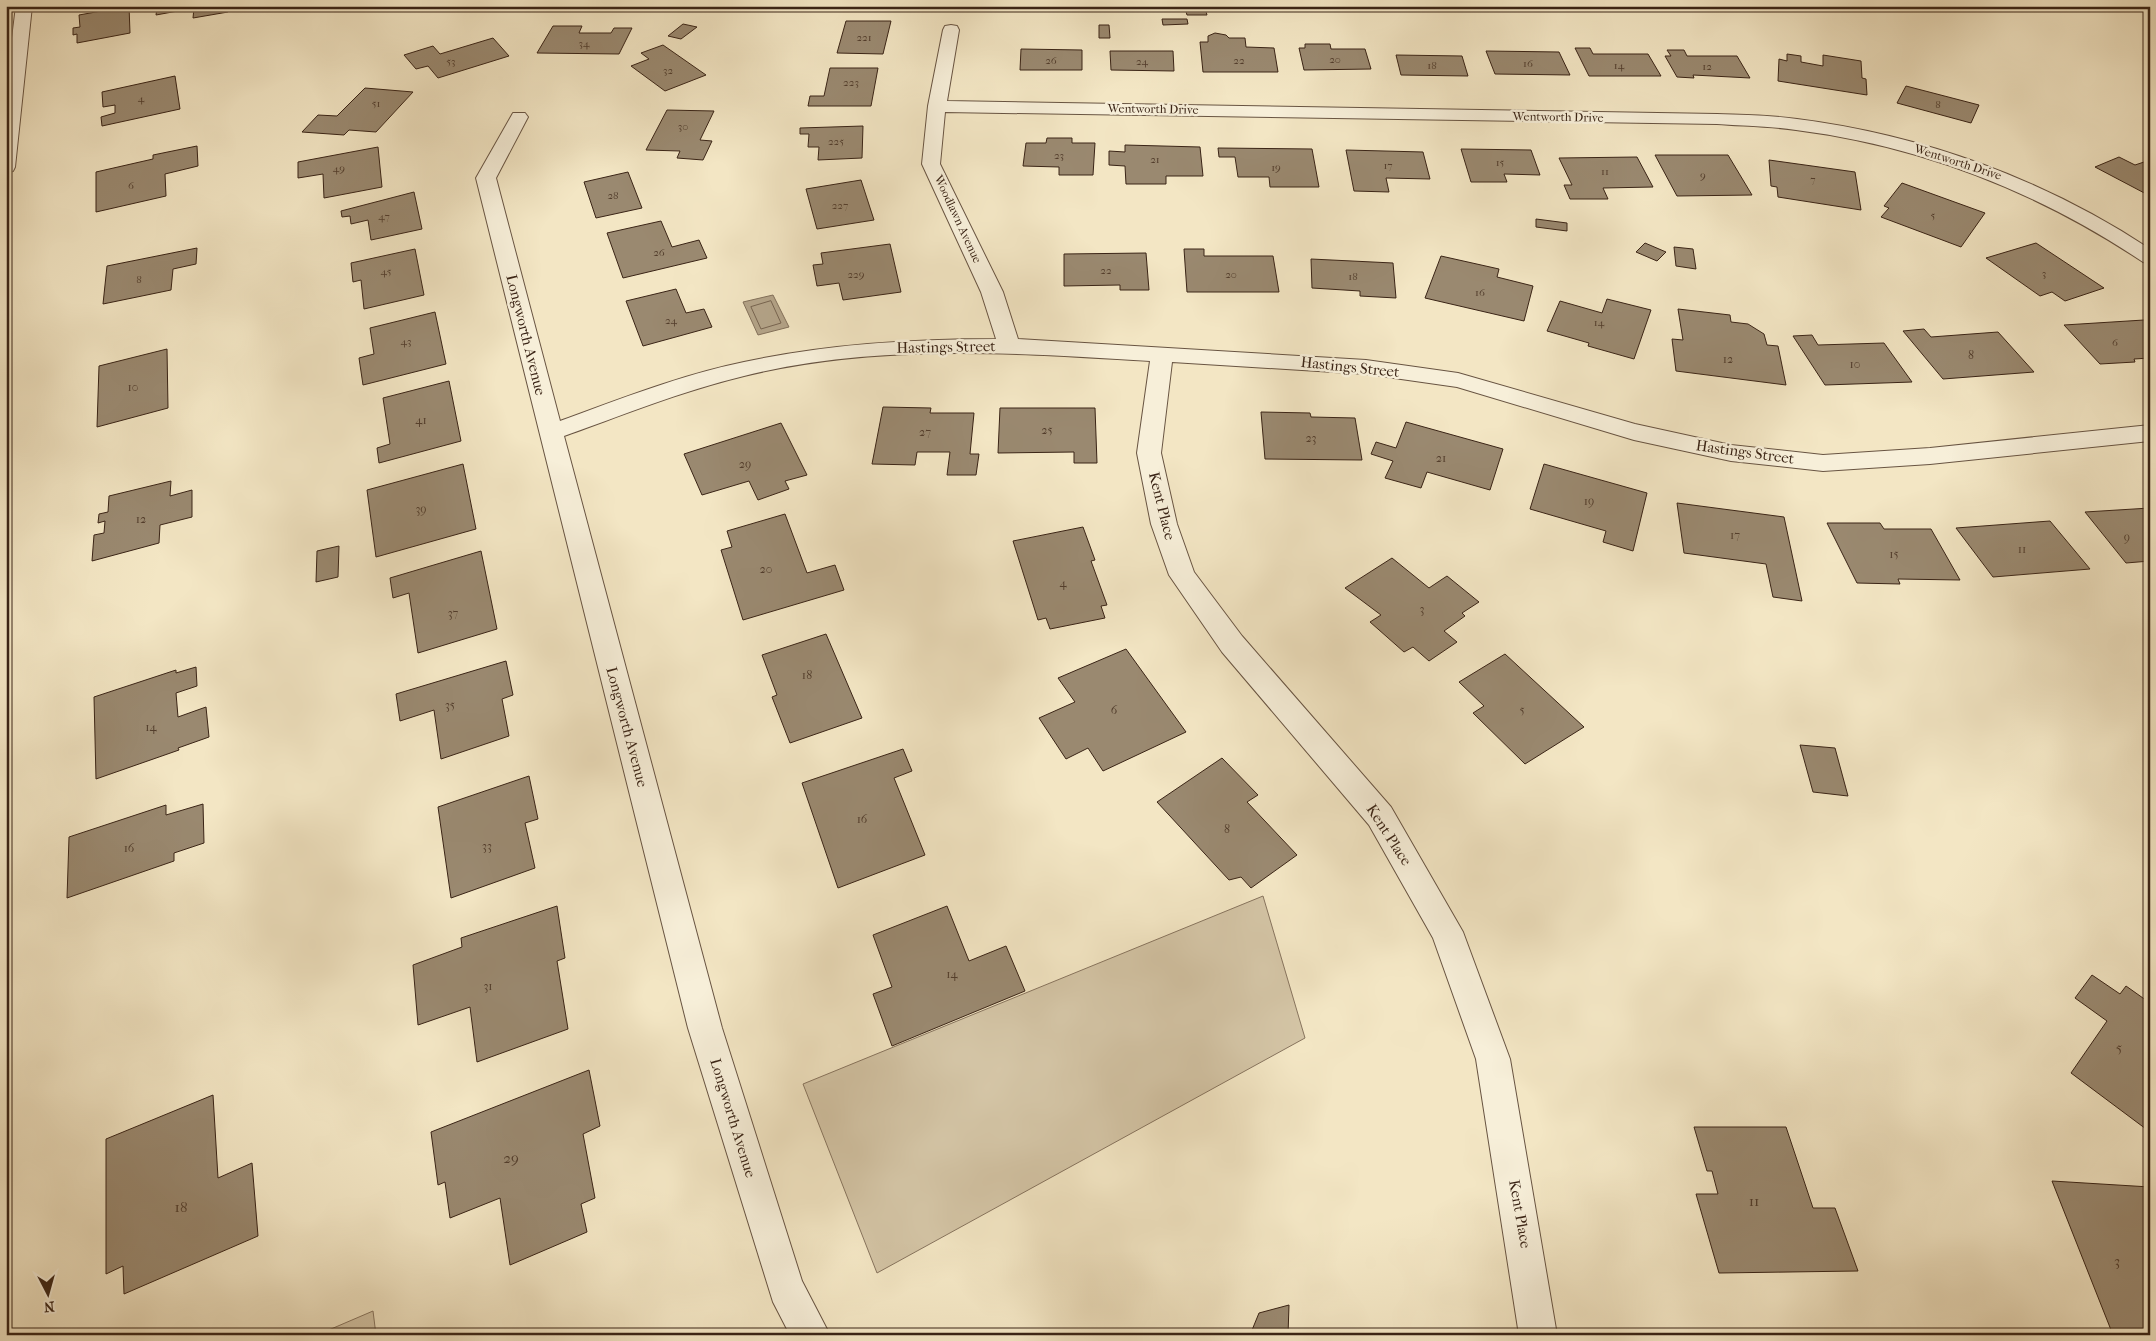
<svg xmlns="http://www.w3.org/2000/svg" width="2156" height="1341" font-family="'IM FELL French Canon',serif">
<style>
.green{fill:#d4c5a6;stroke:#87745e}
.water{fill:#b4a489;stroke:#83715b}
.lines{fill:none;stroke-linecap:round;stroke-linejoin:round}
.shore{stroke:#776450;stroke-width:1}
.building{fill:#9a8970;stroke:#3a2416}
.street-casing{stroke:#685442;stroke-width:2}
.street{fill:#f7efd9;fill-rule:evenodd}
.labels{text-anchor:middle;stroke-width:5;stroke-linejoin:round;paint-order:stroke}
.far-number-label{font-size:11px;fill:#523d2c}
.far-street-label{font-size:12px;fill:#3a2416;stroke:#f7efd9}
.number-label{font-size:12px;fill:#523d2c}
.street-label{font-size:15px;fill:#3a2416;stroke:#f7efd9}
.near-number-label{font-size:15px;fill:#523d2c}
</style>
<rect width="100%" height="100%" fill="#f3e6c4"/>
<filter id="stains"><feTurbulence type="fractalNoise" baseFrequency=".004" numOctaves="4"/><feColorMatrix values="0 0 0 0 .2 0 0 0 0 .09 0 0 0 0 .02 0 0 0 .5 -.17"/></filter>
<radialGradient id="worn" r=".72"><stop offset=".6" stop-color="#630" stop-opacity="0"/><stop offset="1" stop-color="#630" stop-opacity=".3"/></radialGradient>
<!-- green -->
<path class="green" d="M1263,896L1305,1038L877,1273L803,1084Z
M373,1311L376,1335H317Z"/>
<!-- water -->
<path class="water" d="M773,295L789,327L758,335L743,302Z"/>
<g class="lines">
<!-- shore -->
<path class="shore" d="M771,301L781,323L761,329L751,307Z"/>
</g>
<!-- building -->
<path class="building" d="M129,6L130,33L77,43V34L73,35V28L80,27L79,15Z
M146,6H228V12L193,18L194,8L156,15L157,8L146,10Z
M1868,6H1902L1904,10L1868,7Z
M1185,8H1205L1207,15H1187Z
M1162,19H1187L1188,24L1163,25Z
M846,21H891L883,54L837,53Z
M683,24L697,27L681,39L668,36Z
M1099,25H1109L1110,38H1099Z
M553,26H582L579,33H611L614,28H632L619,54L537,53Z
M1215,33L1226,35L1229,38H1245L1246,47L1274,48L1278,72H1203L1200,42H1208V36Z
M493,38L509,56L438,78L428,66L416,69L404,55L433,46L440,54Z
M1305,44H1330L1331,49H1365L1371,69L1304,70L1299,48H1305Z
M663,45L706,75L665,91L631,66L649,59L641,53Z
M1575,48H1590L1593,54H1648L1661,76H1589Z
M1021,49L1082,50V70H1020Z
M1667,50H1684L1687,56H1737L1750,78L1693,75L1694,78L1677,77L1665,56H1671Z
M1110,51H1173L1174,71L1111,70Z
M1486,51L1559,52L1570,75L1495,74Z
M1787,54L1801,56V62L1823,66V55L1861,61L1862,78L1866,79L1867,95L1778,81L1779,59L1787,61Z
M1396,55L1462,56L1468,76L1401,75Z
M830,68H878L871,106H808L810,96H824Z
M175,76L180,109L102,126L101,117L115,113V105L103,107L102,92Z
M1906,86L1979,105L1971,123L1897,103Z
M365,88L413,92L376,132L349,130L344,135L302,132L318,115L337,116Z
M667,110L714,111L700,140L712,141L703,160L677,158L680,151L646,150Z
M863,126L862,158L818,160L819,147H808L809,134H800V128Z
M1047,138H1072V143H1095L1093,175H1059V167L1023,166L1026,143H1046Z
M1125,145L1200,147L1203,176H1166V184H1126L1125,166L1109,165V151L1125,152Z
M197,146L198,166L165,174L166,196L96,212V172L153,159V155Z
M378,147L382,187L324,198L323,174L298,178V162Z
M1218,148L1312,149L1319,187H1270L1269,177H1238L1235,157H1219Z
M1461,149L1531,150L1540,175L1504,174L1507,182H1471Z
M1346,150L1423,152L1430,179L1386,178L1389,192L1354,191Z
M1655,155H1728L1752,195L1677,196Z
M1637,157L1653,187L1603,188L1608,199H1570L1564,185H1572L1559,158Z
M2119,157L2135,165L2144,162L2150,165V196L2095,167Z
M1769,160L1855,172L1861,210L1778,197L1777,187L1771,186Z
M628,172L642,208L596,218L584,182Z
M861,180L874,220L817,229L806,189Z
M1902,183L1985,213L1961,247L1881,217L1889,208L1884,206Z
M414,192L422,229L371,240L368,220L351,224L350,216L342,217L341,211Z
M1536,219L1567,223V231L1536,227Z
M661,221L672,247L699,240L707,258L623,278L607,233Z
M1645,243L1666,252L1657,261L1636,252Z
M2036,243L2104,288L2065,301L2052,292L2040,296L1986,258Z
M890,244L901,292L843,300L839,283L817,286L813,265L823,264L821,253Z
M1674,247L1693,249L1696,269L1676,266Z
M197,248L196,264L173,269L171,290L103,304L107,266Z
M415,249L424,295L364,309L361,280L353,282L351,263Z
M1184,249H1204V256H1273L1279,292H1187Z
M1146,253L1149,290H1120V285L1064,286V254Z
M1441,256L1499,269L1497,277L1533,286L1524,321L1425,298Z
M1311,259L1393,263L1396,298L1360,296V291L1312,288Z
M676,289L686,313L704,309L712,327L643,346L626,301Z
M1607,299L1651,310L1634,359L1588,346L1589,343L1547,331L1560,301L1602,313Z
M1678,309L1730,315L1731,322L1748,324L1764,334L1767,345L1778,346L1786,385L1676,371L1672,339L1683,340Z
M435,312L446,364L363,385L359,358L374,354L370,328Z
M2144,320L2150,326V358L2134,359L2135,362L2100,364L2064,325Z
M1924,329L1931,337L1998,332L2034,372L1943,379L1903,331Z
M1812,335L1818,345L1884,343L1912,382L1825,385L1793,336Z
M167,349L168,408L97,427L99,366Z
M449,381L461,441L379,463L377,448L390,444L383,398Z
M883,407L931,408L930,413H974L970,454H979L976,475H947L950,452H917L915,465L872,464Z
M1000,408H1095L1097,463H1074V452L998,453Z
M1261,412L1310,413L1311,417L1355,418L1362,460L1265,459Z
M1406,422L1503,449L1490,490L1427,472L1421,488L1385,478L1393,461L1371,454L1376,442L1396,448Z
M781,423L807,475L785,481L789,489L758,500L749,481L702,495L684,454Z
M463,464L476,529L376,557L367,490Z
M1544,464L1647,493L1633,551L1603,542L1606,531L1530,509Z
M171,481L170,496L192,490V517L160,525L159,543L92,561L94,535L104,533L105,521L98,523L99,514L108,512L109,496Z
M1677,503L1784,517L1802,601L1773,597L1766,564L1684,553Z
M2150,508V561L2126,563L2085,512Z
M785,514L807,573L835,565L844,590L743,620L721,550L732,547L727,531Z
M2050,521L2090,569L1993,577L1956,528Z
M1827,523H1880L1884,529H1931L1960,580L1898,579L1900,584L1857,583Z
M1083,527L1095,560L1091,561L1107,605L1101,606L1105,618L1050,629L1046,618L1038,620L1013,541Z
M339,546L338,577L316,582L317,551Z
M481,551L497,629L418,653L409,593L393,598L390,578Z
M1392,558L1429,588L1447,576L1479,602L1462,613L1465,616L1444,631L1457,642L1429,661L1413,647L1404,652L1370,622L1381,615L1345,588Z
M826,634L862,718L790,743L772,697L777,695L762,655Z
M1126,649L1186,732L1103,771L1088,748L1066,759L1039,718L1075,702L1058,678Z
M1505,654L1584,727L1525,764L1473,713L1484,706L1459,682Z
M506,661L513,695L502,699L509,736L441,759L434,710L400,721L396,694Z
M196,667L197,686L176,693L178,717L206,707L209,737L178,748L179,750L96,779L94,697L176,670V673Z
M1800,745L1835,748L1848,796L1813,792Z
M903,749L912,771L894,778L925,855L838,888L802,783Z
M1222,758L1258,795L1247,802L1297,855L1251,888L1241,877L1229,880L1157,802Z
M529,776L538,819L525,823L535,868L451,898L438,807Z
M203,804L204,843L174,853V861L67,898L69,837L166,805V815Z
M557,906L565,958L557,961L568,1029L477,1062L470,1007L418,1025L413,965L462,947L461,938Z
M947,906L969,961L1006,946L1025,991L892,1046L873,994L892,987L873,935Z
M2092,975L2120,994L2126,986L2150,1003V1132L2071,1073L2107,1021L2075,998Z
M589,1070L600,1126L583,1134L595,1198L581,1204L587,1232L510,1265L500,1198L450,1218L445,1182L438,1185L431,1132Z
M213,1095L218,1178L252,1163L258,1236L124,1294L123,1266L106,1274V1139Z
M1694,1127H1786L1813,1208H1835L1858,1271L1719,1273L1696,1194H1718L1712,1171H1707Z
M2052,1181L2150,1187V1335H2113Z
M1289,1305L1288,1335H1250L1259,1313Z"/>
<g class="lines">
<defs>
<path id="street" d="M16,6H32L15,167L13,171L6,173V86Z
M951,25L957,26L959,30L947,101L1717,114C1744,115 1770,115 1797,119C1923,135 2044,179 2150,249V264L2143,262C2038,192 1922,146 1796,130C1770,126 1743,126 1717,124L945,112L940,164L1003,292L1018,339L1366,360L1458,373L1635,424L1731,445L1823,455L1930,448L2150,425V441L1930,464L1823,471L1731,461L1634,440L1457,387L1366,374L1172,362L1161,453L1177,524L1194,572L1242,636L1391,807L1463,932L1510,1059L1557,1335H1519L1476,1059L1433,938L1369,825L1222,652L1169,575L1151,524L1137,453L1150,361C1015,353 877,343 744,376C682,391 623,415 564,436L722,1028L802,1281L830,1335H790L773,1302L688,1028L476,178L513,113H525L528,117L496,178L560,421C620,399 681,375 744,362C827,344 911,339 996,339L981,292L922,164L928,106L943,30L945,26Z"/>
</defs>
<!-- street casing -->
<use href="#street" class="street-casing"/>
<!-- street -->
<use href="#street" class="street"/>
</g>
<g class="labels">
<!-- far-number labels -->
<g class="far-number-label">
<text x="864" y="41">221</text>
<text x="584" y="47">34</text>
<text x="1335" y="63">20</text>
<text x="1051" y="64">26</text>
<text x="1239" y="64">22</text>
<text x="451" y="65">53</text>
<text x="1142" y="65">24</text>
<text x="1528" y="67">16</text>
<text x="1432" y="69">18</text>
<text x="1619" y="69">14</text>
<text x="1707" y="70">12</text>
<text x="668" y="74">32</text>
<text x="851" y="86">223</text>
<text x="141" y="102">4</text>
<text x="376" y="107">51</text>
<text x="1938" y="108">8</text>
<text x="683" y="130">30</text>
<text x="836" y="145">225</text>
<text x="1059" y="159">23</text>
<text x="1155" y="163">21</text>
<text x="1500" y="166">15</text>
<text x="1388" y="169">17</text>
<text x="1276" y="171">19</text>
<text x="339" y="172">49</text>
<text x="1605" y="175">11</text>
<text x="1703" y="179">9</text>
<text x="1813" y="183">7</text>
<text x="131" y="189">6</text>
<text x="613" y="199">28</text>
<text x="840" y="209">227</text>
<text x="1933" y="219">5</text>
<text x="384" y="220">47</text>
<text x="659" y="256">26</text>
<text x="1106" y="274">22</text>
<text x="386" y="275">45</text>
<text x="2044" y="277">3</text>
<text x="856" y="278">229</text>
<text x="1231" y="278">20</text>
<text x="1353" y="280">18</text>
<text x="139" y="283">8</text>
<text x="1480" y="296">16</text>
<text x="671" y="324">24</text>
<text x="1599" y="326">14</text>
<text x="406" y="345">43</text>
<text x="2115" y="346">6</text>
</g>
<!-- far-street labels -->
<g class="far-street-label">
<text transform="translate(1153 109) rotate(1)" y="4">Wentworth Drive</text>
<text transform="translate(1558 117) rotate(1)" y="4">Wentworth Drive</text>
<text transform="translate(1958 162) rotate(18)" y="4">Wentworth Drive</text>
<text transform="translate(958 219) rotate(65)" y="4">Woodlawn Avenue</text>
</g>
<!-- number labels -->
<g class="number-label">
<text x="1971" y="359">8</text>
<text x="1728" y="363">12</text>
<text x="1855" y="368">10</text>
<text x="133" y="391">10</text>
<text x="421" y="424">41</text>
<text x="1047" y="434">25</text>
<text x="925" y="436">27</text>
<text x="1311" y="442">23</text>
<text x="1441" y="462">21</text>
<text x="745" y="468">29</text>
<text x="1589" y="505">19</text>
<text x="421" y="513">39</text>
<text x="141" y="523">12</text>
<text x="1735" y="539">17</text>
<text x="2127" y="541">9</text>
<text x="2022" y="553">11</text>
<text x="1894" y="558">15</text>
<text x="766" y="573">20</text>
<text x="1063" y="587">4</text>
<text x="1422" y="613">3</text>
<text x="453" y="617">37</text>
<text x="807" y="679">18</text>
<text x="450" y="709">35</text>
<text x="1114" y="714">6</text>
<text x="1522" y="714">5</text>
<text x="151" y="731">14</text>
<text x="862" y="823">16</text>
<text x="1227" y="833">8</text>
<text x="487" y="850">33</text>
<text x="129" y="852">16</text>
<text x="952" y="978">14</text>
<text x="488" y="990">31</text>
</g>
<!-- street labels -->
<g class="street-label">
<text transform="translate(526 335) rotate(76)" y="5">Longworth Avenue</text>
<text transform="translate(946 347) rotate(-1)" y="5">Hastings Street</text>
<text transform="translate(1350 367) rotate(6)" y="5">Hastings Street</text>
<text transform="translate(1745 452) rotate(8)" y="5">Hastings Street</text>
<text transform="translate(1162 506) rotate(76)" y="5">Kent Place</text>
<text transform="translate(627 727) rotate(75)" y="5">Longworth Avenue</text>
<text transform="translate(1389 835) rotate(57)" y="5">Kent Place</text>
<text transform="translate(733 1118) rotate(73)" y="5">Longworth Avenue</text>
<text transform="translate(1520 1214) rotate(80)" y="5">Kent Place</text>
</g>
<!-- near-number labels -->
<g class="near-number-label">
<text x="2119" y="1052">5</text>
<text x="511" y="1163">29</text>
<text x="1754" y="1206">11</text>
<text x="181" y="1212">18</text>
<text x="2117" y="1266">3</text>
</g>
</g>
<!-- margin -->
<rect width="2156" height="1341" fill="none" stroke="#f3e6c4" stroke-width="25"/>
<rect x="8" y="8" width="2141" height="1326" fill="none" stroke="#3a2416" stroke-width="2.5"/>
<rect x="12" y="12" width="2131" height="1316" fill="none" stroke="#3a2416"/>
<!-- north arrow -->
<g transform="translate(48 1294) rotate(174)" stroke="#f7efd9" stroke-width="4" paint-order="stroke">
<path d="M0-4L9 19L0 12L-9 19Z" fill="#3a2416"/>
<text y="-8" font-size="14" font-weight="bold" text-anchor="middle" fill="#3a2416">N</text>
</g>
<rect width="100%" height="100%" filter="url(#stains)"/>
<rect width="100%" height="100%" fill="url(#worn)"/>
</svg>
